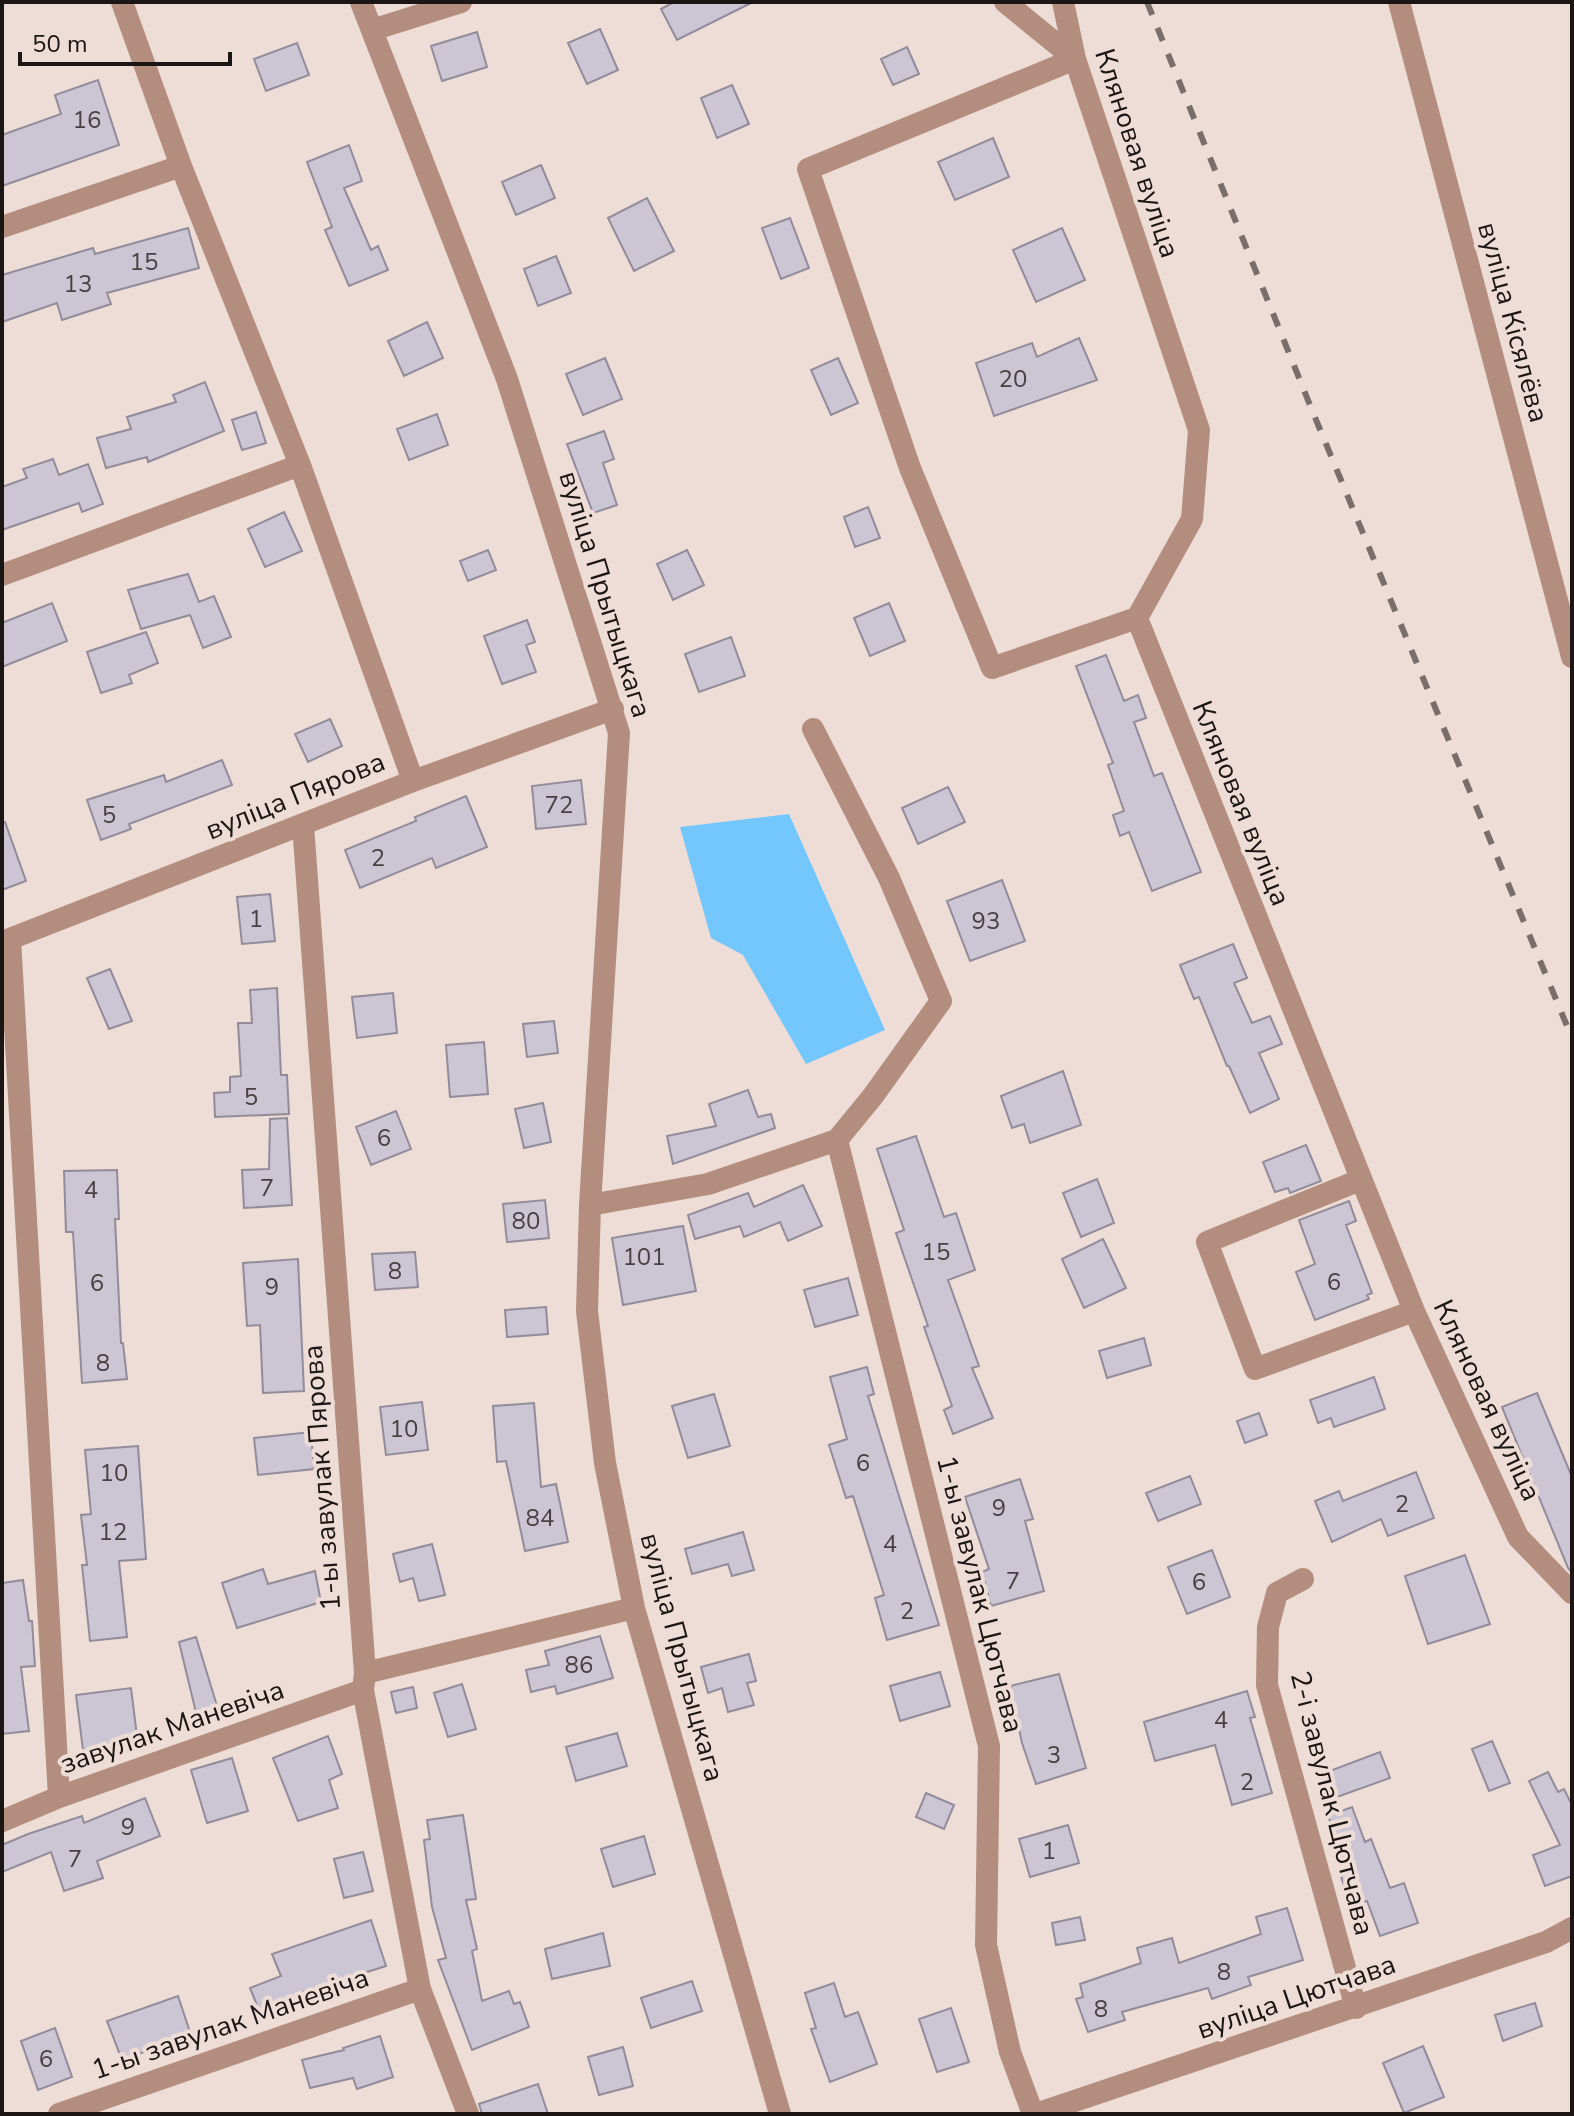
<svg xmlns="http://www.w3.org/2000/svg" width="1574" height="2116" font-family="'Nunito Sans',sans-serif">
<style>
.water{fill:#74c7fd}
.building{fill:#cbc5d4;stroke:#928c9a;stroke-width:2}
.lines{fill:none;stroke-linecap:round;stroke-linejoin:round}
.minor{stroke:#b38e7e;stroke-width:22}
.tertiary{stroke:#b38e7e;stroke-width:22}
.rail{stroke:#7a6e6b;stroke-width:6;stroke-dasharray:14 14;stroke-linecap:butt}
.labels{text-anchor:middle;stroke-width:8;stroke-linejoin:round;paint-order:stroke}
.number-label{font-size:24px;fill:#474143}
.street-label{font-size:28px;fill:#1b1513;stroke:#eedcd6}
</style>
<rect width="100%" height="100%" fill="#eedcd6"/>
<!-- water -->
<path class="water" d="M789,814L885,1030L806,1064L743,955L711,938L680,827Z"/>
<!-- building -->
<path class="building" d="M674,2H753L677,40L661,9Z
M600,29L618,70L587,84L568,43Z
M477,32L487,67L442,81L431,46Z
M297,43L309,75L266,91L254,59Z
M907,47L919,74L893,85L881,59Z
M98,80L119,145L2,186V135L61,114L55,95Z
M732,85L749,124L717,138L701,98Z
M993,138L1009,177L955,200L938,162Z
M349,145L362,181L344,188L371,250L378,246L388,270L349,286L325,230L332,227L307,162Z
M541,165L555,198L516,215L502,182Z
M647,198L674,251L634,271L608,218Z
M790,218L809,268L781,279L762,228Z
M188,228L199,268L107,293L111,304L62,320L57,303L2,322V275L93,248L95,254Z
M1062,228L1085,280L1036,302L1013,250Z
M556,256L571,293L538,306L524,269Z
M427,322L443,358L404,376L388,341Z
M1079,338L1097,380L994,416L976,363L1032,343L1037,357Z
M605,358L622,399L583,415L566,374Z
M838,358L858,403L831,415L811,370Z
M205,382L224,431L148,462L147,457L106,468L97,438L131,429L127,417L176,402L173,395Z
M256,412L266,443L242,450L232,420Z
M437,414L448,445L409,460L397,429Z
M604,431L614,459L603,463L617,505L593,513L567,444Z
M53,459L59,475L88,464L103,504L82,512L79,503L2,530V487L27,478L23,469Z
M868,507L880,538L855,547L844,517Z
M284,512L302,551L265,567L248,529Z
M488,550L496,570L468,581L460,561Z
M687,550L704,585L673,600L657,564Z
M188,574L199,602L214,596L231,637L203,648L190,615L141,629L128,590Z
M52,603L67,641L2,667V623Z
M889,603L905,641L870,656L854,618Z
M527,620L535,642L526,645L536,672L502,684L484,636Z
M146,632L158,663L129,675L132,683L101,693L87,652Z
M731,637L745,676L699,692L685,654Z
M1106,655L1124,701L1138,695L1146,718L1134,722L1154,776L1162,773L1201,872L1152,891L1129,832L1120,836L1113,815L1124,811L1108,765L1113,763L1076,666Z
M330,719L342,746L308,762L295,734Z
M222,760L232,785L129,824L131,829L101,840L87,800L164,775L166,782Z
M581,780L586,824L536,829L532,786Z
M948,787L965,822L918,844L902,808Z
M466,796L487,847L436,868L432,858L360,888L345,850L416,821L415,817Z
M2,822H5L26,881L2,890Z
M1002,880L1025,941L970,961L947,901Z
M270,894L275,941L242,944L237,897Z
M1233,944L1247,978L1234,983L1252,1023L1270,1016L1282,1044L1259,1053L1279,1099L1250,1113L1229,1066H1227L1199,997L1194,999L1180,965Z
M110,969L132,1021L109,1029L87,978Z
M277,988L281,1075H287L289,1114L215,1117L214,1093L230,1092V1077L241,1076L238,1023H252L250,990Z
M393,993L397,1033L357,1038L352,997Z
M554,1021L558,1053L527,1057L523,1024Z
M484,1042L488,1094L450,1097L446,1045Z
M1063,1071L1081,1125L1030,1143L1024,1124L1012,1128L1001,1096Z
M748,1090L758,1117L771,1114L775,1128L673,1164L667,1136L716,1126L709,1104Z
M543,1103L551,1142L524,1148L515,1109Z
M396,1111L411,1149L371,1165L356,1127Z
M287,1118L292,1205L244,1208L242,1170L269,1169L270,1119Z
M916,1136L944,1217L956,1213L975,1270L948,1280L979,1366L972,1368L993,1418L953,1434L944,1410L952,1406L924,1327L928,1326L896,1233L904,1230L877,1149Z
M1306,1145L1321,1181L1290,1193L1288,1188L1275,1192L1263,1162Z
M117,1170L119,1219H115L121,1343H123L127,1379L82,1383L73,1232H66L64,1171Z
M1097,1179L1114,1223L1081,1237L1063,1193Z
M803,1185L822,1226L788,1241L780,1222L744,1237L740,1226L695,1239L688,1215L748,1193L754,1207Z
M545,1200L549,1238L507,1242L503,1204Z
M1349,1201L1356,1221L1346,1225L1372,1293L1367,1295L1369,1299L1315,1320L1296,1272L1315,1264L1299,1220Z
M683,1226L696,1291L623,1305L612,1238Z
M1103,1239L1126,1288L1084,1308L1062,1259Z
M415,1252L418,1287L375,1290L372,1254Z
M298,1259L304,1391L263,1393L260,1325L247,1326L243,1263Z
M848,1278L858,1315L815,1327L804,1290Z
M546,1307L548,1334L507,1337L505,1310Z
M1144,1338L1151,1365L1107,1378L1099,1351Z
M867,1367L874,1394L868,1396L939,1625L887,1640L875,1598L884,1595L853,1496L846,1498L829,1445L847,1439L830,1377Z
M1374,1377L1385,1409L1334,1427L1331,1418L1318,1423L1310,1400Z
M1537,1393L1572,1477V1573L1568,1568L1502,1407Z
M714,1394L730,1446L688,1458L672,1406Z
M422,1402L428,1450L386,1455L380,1407Z
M534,1403L541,1487L556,1484L568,1542L525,1551L506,1461L497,1462L493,1406Z
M1259,1413L1267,1435L1245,1443L1237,1421Z
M311,1432L314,1469L258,1475L254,1438Z
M138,1446L146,1559L119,1561L127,1637L90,1641L82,1565H87L81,1515L91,1514L85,1450Z
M1416,1472L1434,1518L1388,1536L1381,1519L1332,1542L1315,1501L1339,1491L1343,1501Z
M1190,1476L1201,1504L1158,1521L1146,1493Z
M1020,1479L1033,1519L1025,1521L1044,1591L991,1606L982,1572L989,1569L965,1497Z
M743,1532L754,1570L732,1576L728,1564L692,1574L685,1549Z
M432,1544L445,1595L419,1601L413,1578L400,1582L393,1554Z
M1212,1550L1230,1597L1187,1614L1168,1567Z
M1465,1555L1490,1624L1428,1644L1405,1576Z
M263,1569L268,1584L315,1571L321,1602L237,1628L222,1583Z
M23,1580L29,1621H32L35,1666L21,1667L29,1731L2,1734V1583Z
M600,1636L613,1678L557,1694L555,1686L531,1692L526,1670L549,1665L545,1651Z
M196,1637L221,1719L199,1725L179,1642Z
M749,1654L756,1681L747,1683L754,1705L728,1712L722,1688L708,1693L701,1667Z
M940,1672L950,1706L900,1721L890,1686Z
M1059,1674L1086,1768L1036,1784L1022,1743L1010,1686Z
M462,1684L476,1729L448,1737L434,1693Z
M413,1687L417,1708L396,1713L391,1692Z
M131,1688L138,1744L83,1750L76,1695Z
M1247,1691L1255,1717L1250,1718L1272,1793L1232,1805L1215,1745L1155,1761L1144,1722Z
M617,1733L627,1766L576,1781L566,1747Z
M328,1736L342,1774L329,1780L338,1808L298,1821L273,1758Z
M1492,1741L1510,1783L1489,1791L1472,1749Z
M1380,1752L1390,1778L1337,1797L1327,1772Z
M232,1758L248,1811L207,1823L191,1770Z
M1548,1772L1558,1792L1564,1789L1572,1805V1876L1545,1886L1533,1855L1560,1845L1529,1781Z
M926,1793L954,1805L944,1829L916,1817Z
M145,1798L160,1836L97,1861L103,1878L64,1891L51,1852L2,1872V1845L28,1834L82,1816L84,1823Z
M1352,1807L1365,1842L1371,1839L1390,1888L1404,1883L1418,1923L1380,1936L1367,1901L1350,1906L1340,1873L1349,1870L1328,1816Z
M463,1815L476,1899L466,1900L477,1949L472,1951L482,2001L509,1991L514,2004L520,2002L529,2027L472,2050L438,1960L446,1958L432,1907L424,1840L430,1839L427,1820Z
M1068,1825L1079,1863L1030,1877L1019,1839Z
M644,1836L655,1874L613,1887L601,1849Z
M363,1852L373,1891L344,1898L334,1859Z
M1287,1908L1303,1960L1248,1977L1251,1985L1212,1999L1208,1988L1122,2012L1125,2020L1088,2032L1076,1999L1083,1997L1080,1984L1141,1963L1137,1948L1172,1938L1179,1963L1261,1934L1256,1917Z
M1080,1917L1085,1940L1056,1945L1052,1923Z
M371,1920L386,1966L303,1992L305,1997L261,2015L250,1988L281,1976L272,1954Z
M603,1933L610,1966L552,1979L545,1949Z
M692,1981L702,2011L651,2028L641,1998Z
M834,1983L845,2017L858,2012L877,2064L830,2082L811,2029L816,2028L805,1993Z
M178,1996L191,2035L122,2060L107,2021Z
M1535,2003L1542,2026L1503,2041L1495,2015Z
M951,2008L969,2062L937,2072L919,2019Z
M55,2028L72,2077L38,2090L21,2041Z
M380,2036L393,2077L357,2089L353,2078L310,2088L302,2060L344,2050L343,2048Z
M1423,2046L1444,2097L1404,2113L1383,2063Z
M623,2047L633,2086L599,2095L588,2057Z
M538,2084L548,2114H482L479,2104Z"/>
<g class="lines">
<!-- minor -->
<path class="minor" d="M122,2L181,166L300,465L413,781
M361,2L507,379L619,733L590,1205L587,1311L605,1463L634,1608L780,2114
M1005,2L1075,59
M1063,2L1075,59L1199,430L1192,519L1137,618L1414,1311L1518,1537L1572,1593
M372,30L461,2
M1075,59L808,169L910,468L992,668L1137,618
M2,227L181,166
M2,575L300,465
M303,825L365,1673L363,1690L420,1989L468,2114
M10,939L59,1797
M2,942L413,781L613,709
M837,1140L989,1746L986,1945L1010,2052L1033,2114
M1360,1180L1207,1242L1255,1369L1414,1311
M590,1205L708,1184L837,1140L873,1096L941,1001L889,878L813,729
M1303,1579L1277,1593L1268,1627L1267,1685L1356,2008
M365,1673L634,1608
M2,1821L59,1797L363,1690
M59,2114L420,1989
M1036,2114L1546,1942L1572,1928"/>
<!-- tertiary -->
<path class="tertiary" d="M1399,2L1572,657"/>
<!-- rail -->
<path class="rail" d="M1147,2L1312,410L1572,1038"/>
</g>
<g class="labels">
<!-- number labels -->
<g class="number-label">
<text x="87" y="128">16</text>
<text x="144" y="270">15</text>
<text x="78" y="292">13</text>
<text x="1013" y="387">20</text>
<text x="559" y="813">72</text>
<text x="109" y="823">5</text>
<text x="378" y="866">2</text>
<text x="256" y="927">1</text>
<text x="986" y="929">93</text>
<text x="251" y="1105">5</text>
<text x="384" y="1146">6</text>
<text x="267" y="1196">7</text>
<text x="91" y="1198">4</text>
<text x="526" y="1229">80</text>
<text x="936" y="1260">15</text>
<text x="644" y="1265">101</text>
<text x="395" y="1279">8</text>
<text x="1334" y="1290">6</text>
<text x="97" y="1291">6</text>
<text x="272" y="1295">9</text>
<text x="103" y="1371">8</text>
<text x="404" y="1437">10</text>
<text x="863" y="1471">6</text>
<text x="114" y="1481">10</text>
<text x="1402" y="1512">2</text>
<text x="999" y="1516">9</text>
<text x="540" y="1526">84</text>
<text x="113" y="1540">12</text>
<text x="890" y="1552">4</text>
<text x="1013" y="1589">7</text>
<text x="1199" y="1590">6</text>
<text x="907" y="1619">2</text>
<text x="579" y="1673">86</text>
<text x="1221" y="1728">4</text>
<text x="1054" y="1763">3</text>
<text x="1247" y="1790">2</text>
<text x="128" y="1835">9</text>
<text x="1049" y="1859">1</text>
<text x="75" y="1867">7</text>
<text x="1224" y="1980">8</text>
<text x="1101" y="2017">8</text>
<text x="46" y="2067">6</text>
</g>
<!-- street labels -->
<g class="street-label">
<text transform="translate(1138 153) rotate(72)" y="10">Кляновая вуліца</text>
<text transform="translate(1514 322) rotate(75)" y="10">вуліца Кісялёва</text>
<text transform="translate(606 594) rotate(73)" y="10">вуліца Прытыцкага</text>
<text transform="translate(295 795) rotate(-22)" y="10">вуліца Пярова</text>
<text transform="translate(1242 803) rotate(68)" y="10">Кляновая вуліца</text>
<text transform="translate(1488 1400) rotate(65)" y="10">Кляновая вуліца</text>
<text transform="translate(321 1478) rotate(-94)" y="10">1-ы завулак Пярова</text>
<text transform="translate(981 1594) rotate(76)" y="10">1-ы завулак Цютчава</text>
<text transform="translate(683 1657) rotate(75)" y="10">вуліца Прытыцкага</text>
<text transform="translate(172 1726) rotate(-19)" y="10">завулак Маневіча</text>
<text transform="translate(1333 1803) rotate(76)" y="10">2-і завулак Цютчава</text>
<text transform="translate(1296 1996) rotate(-19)" y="10">вуліца Цютчава</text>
<text transform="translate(230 2023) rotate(-19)" y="10">1-ы завулак Маневіча</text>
</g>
</g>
<!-- border -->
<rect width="1574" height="2116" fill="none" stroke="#1b1513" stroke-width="8"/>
<!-- scale -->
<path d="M20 52v12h210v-12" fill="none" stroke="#1b1513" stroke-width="4"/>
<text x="32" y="52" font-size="24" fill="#1b1513" stroke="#eedcd6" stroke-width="6" paint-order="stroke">50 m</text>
</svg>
